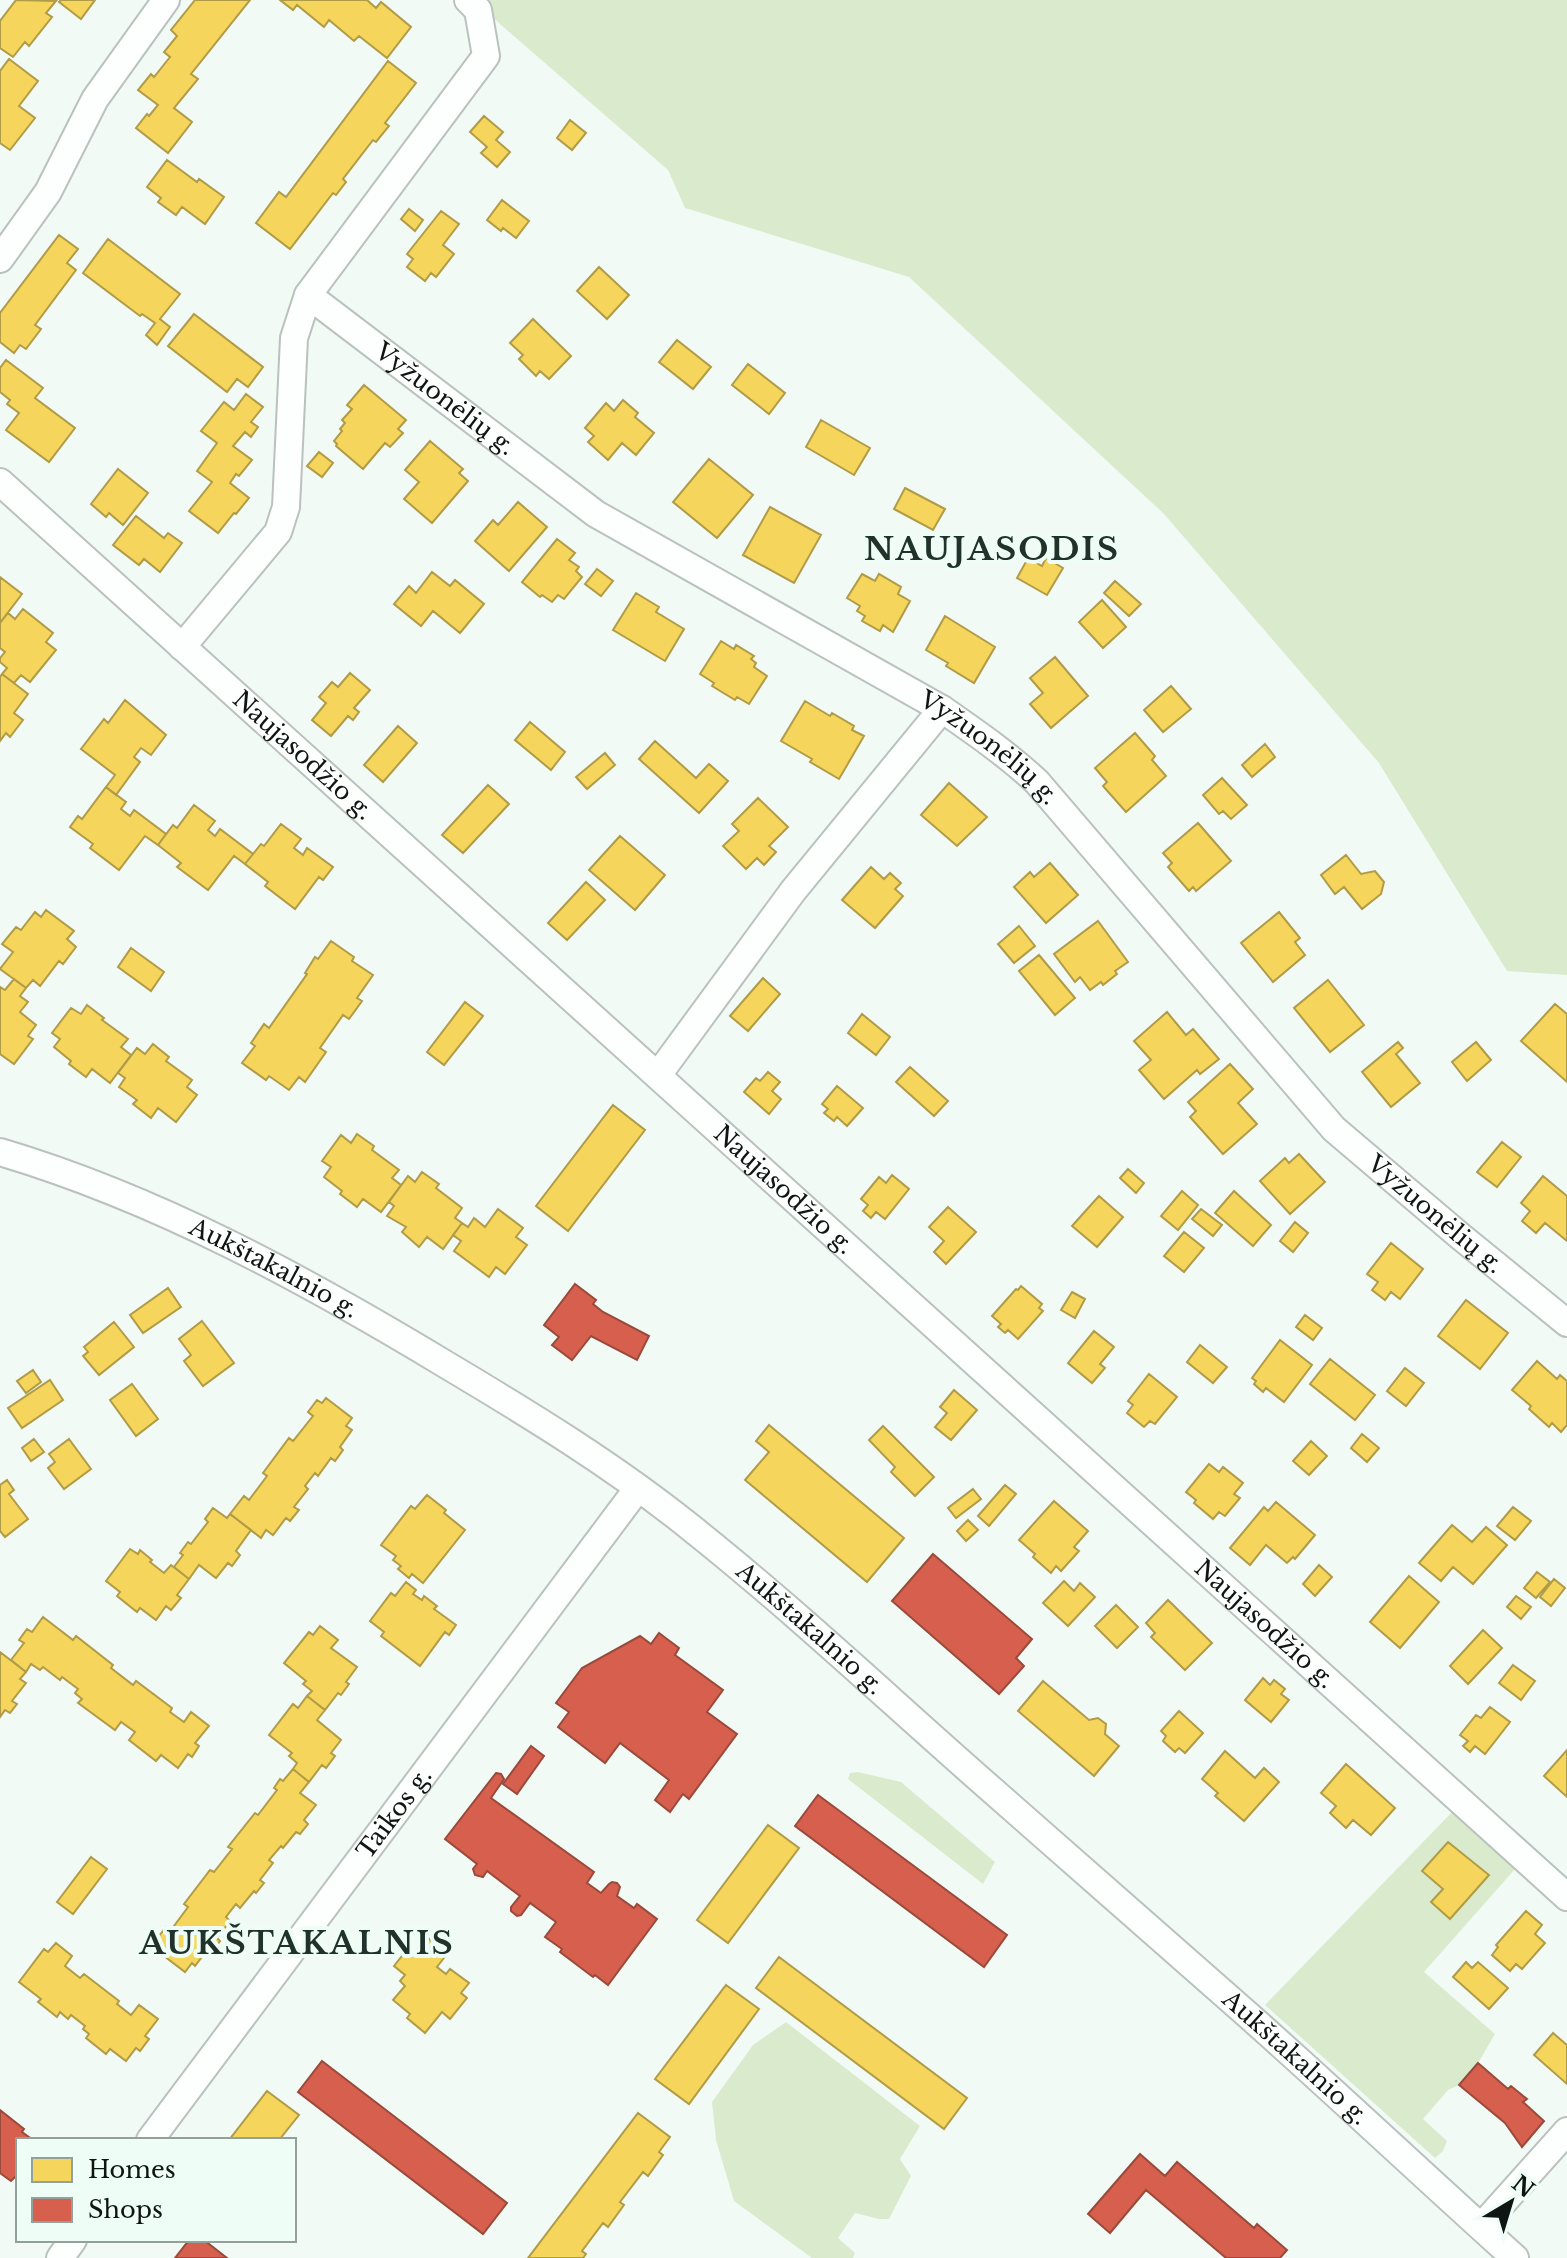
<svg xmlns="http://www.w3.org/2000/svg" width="1567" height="2258" font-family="'Libre Baskerville',serif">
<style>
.green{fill:#daebcd}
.homes{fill:#f6d55c;stroke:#b09b46;stroke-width:2}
.shops{fill:#d6604d;stroke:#9a4a3b;stroke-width:2}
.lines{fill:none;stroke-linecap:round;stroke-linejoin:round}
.street-casing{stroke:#bac2be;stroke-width:30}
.street{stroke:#fdfefe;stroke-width:26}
.labels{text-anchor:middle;stroke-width:8;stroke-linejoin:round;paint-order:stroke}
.street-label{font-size:24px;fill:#0e1512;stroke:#eefef7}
.district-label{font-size:32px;font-weight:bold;letter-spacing:2px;fill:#21312b;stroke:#eefef7}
</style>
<rect width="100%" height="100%" fill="#f2faf6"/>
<!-- green -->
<path class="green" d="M479,0H1567V975L1507,971L1379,763L1164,514L909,277L685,208L668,170L492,17Z
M858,1772L901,1782L995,1862L983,1884L848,1779L850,1773Z
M1454,1810L1516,1868L1424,1972L1495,2034L1478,2063L1459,2085L1448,2090L1423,2119L1447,2141L1443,2151L1435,2158L1265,2005Z
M786,2022L920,2126L900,2159L911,2176L889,2219H879L855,2213L838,2238L855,2253L853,2258H812L734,2201L716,2140L712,2102L753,2045Z"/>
<!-- homes -->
<path class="homes" d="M16,0L56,1L46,13L52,17L29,46L25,42L13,57L0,48V21Z
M61,0H95L81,19L59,2Z
M195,0H250L191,74L198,79L174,108L192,122L168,153L136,128L147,114L149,116L158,105L138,90L151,74L154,77L170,57L164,52L177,36L171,30Z
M280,0H367L376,8L381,2L411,27L387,58L359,36L354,41L329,20L324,27L297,5L293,10Z
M9,59L38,81L19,106L35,118L10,150L0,143V71Z
M388,61L416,83L385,123L389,126L376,142L373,140L343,179L346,182L336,195L333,193L290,249L256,223L279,192L286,197Z
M484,116L503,132L496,140L510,152L497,167L481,153L487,147L470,132Z
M570,120L586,133L572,150L557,138Z
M167,160L197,182L199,179L224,197L205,224L182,207L176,215L158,202L161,198L147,187Z
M502,200L529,221L516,238L503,228L501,231L487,220Z
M409,209L423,220L415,231L401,219Z
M441,211L459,224L443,245L454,254L436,277L431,273L425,281L407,267L413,259L407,254Z
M59,235L78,249L67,263L76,270L35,325L41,329L26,349L20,345L14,353L0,342V313Z
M108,239L180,294L160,319L170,327L157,345L146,335L155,323L142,314L140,316L83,273Z
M599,267L629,295L607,319L577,291Z
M194,314L263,367L248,387L237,379L227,392L168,346Z
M533,319L571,356L549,379L540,371L536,376L519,359L523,355L510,343Z
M677,340L711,367L693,389L659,362Z
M6,360L43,388L35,398L75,428L49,462L6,430L19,413L7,404L10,400L0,392V368Z
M748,364L785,393L769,414L732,385Z
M364,385L406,420L398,429L403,433L390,447L385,443L363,469L336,446L337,444L334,441L342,431L340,429L345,423L342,420L352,409L347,405Z
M246,394L263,407L251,422L258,427L251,437L245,432L233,446L252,460L239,476L236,474L230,483L249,498L236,514L234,513L218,533L189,511L212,482L197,471L217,443L201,431L224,402L234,410Z
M623,400L638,413L635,417L654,433L636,455L622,443L608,460L588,442L594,436L585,428L606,403L614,411Z
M821,420L870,448L854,475L806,447Z
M430,441L463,469L459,473L468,481L432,523L404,499L419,482L405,470Z
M319,452L333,463L322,477L307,466Z
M709,459L753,495L717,538L673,502Z
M118,469L148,493L123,525L109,513L106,517L91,504Z
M905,488L945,509L933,530L894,509Z
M518,502L547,527L509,571L475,541L493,520L498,525Z
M770,507L821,535L794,583L743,555Z
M136,516L164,538L168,533L182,543L160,572L144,559L139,565L113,545Z
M557,539L575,553L569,560L579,567L576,571L582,577L564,599L558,595L552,602L542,595L540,597L522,582Z
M1028,558L1042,566L1046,558L1063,568L1047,595L1017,578Z
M597,569L613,581L601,596L585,584Z
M432,572L450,586L455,580L484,604L460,633L433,611L421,626L394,604L409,586L416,593Z
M862,574L875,581L879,574L901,587L898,594L910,601L893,632L883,625L880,631L862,621L865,616L857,611L860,606L847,598Z
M0,577L22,594L0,623Z
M1115,581L1141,604L1129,616L1104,593Z
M636,593L659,607L656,612L684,629L665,661L613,630Z
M1102,600L1126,627L1103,648L1079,622Z
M23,609L53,633L46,642L56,650L30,682L21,675L14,683L2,674L7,668L0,662V658L5,652L0,648V623L8,613L15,619Z
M945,616L995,647L974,683L946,666L948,663L926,650Z
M721,641L734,649L736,645L754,656L751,659L756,663L754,667L767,676L749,704L737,697L735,700L712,686L714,683L700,674Z
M1055,657L1088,696L1051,728L1030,704L1043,693L1030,678Z
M350,673L370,690L354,708L359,712L353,720L348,716L331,736L312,720L326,703L319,697L332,682L338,687Z
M2,674L28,694L14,713L23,720L10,737L6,733L0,741V677Z
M1171,686L1191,709L1163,732L1144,710Z
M125,700L166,735L151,755L141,748L134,757L140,762L116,795L106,787L115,775L81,749L104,719L108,723Z
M805,701L830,716L832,713L854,726L852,730L864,736L839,779L810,762L812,759L781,741Z
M530,722L565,752L551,770L515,740Z
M398,726L417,743L383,782L364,765Z
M1135,733L1155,756L1152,760L1166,776L1126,812L1103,786L1107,782L1095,768Z
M655,741L696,778L709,764L728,781L699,813L639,759Z
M1265,744L1275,757L1252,777L1242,765Z
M605,753L615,765L587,789L576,777Z
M1222,778L1247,805L1231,819L1223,811L1219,814L1203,795Z
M949,783L987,817L957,846L921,815Z
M488,785L509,804L463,853L442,835Z
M106,787L126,802L121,809L130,816L134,810L166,834L158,845L145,836L119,870L90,848L93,844L70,827L78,816L82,819Z
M758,798L788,827L769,846L776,852L764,865L757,858L746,869L723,846L739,831L732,824Z
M194,805L215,821L208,830L215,836L220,829L253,854L245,864L234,856L208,890L177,867L181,863L158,845L173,825L177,828Z
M1198,823L1231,861L1196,891L1193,887L1189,891L1168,867L1172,863L1163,853Z
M281,824L301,839L294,848L303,855L307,848L333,867L323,880L319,877L295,909L265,886L268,882L245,864L261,844L264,846Z
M620,836L665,875L635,910L589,870Z
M1346,855L1361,874L1375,871L1384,882L1381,894L1362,909L1344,887L1335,894L1321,875Z
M1050,863L1078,895L1046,923L1014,887L1030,872L1034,877Z
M871,867L884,879L890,873L901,883L895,889L903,896L875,928L842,900Z
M586,882L605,900L567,940L548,923Z
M46,910L74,931L67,939L76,947L63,964L59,961L40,986L33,980L26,988L0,969L13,952L2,944L16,927L21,930L35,912L41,917Z
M1279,912L1300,938L1295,942L1305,955L1273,982L1241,943Z
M1098,921L1128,962L1115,971L1117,974L1103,985L1101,982L1090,990L1080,977L1075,982L1054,954Z
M1019,926L1035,946L1014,963L998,944Z
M331,941L354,957L352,961L373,975L357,998L362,1001L349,1019L343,1015L320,1048L326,1052L305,1082L299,1077L289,1090L269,1076L266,1080L242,1063L255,1046L251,1043L264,1024L269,1028L307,974L305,973L315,957L318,959Z
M131,948L164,972L151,991L118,967Z
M1039,955L1075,998L1055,1015L1019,971Z
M763,978L780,994L748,1031L730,1016Z
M14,979L26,988L20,996L28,1002L20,1012L36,1025L28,1036L33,1039L14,1064L0,1054V987L5,990Z
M1328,980L1364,1025L1330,1052L1294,1008Z
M465,1002L483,1016L444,1065L427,1052Z
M1555,1004L1567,1014V1082L1521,1041Z
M87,1005L104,1018L102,1020L128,1039L121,1047L131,1055L110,1083L92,1069L86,1077L69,1064L71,1061L54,1047L60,1039L52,1033L71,1008L81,1014Z
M1167,1012L1186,1035L1193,1029L1219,1059L1200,1074L1197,1070L1164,1099L1139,1070L1151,1060L1134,1041Z
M862,1014L890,1037L876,1055L848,1033Z
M1398,1042L1403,1048L1396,1054L1420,1083L1391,1107L1362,1072Z
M1476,1042L1491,1060L1467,1081L1452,1062Z
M153,1044L169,1057L166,1061L192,1080L187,1087L197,1095L176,1122L158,1108L151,1118L133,1104L137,1100L119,1087L125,1078L118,1073L137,1048L145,1054Z
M1230,1064L1253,1089L1238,1103L1257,1124L1223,1154L1190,1117L1196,1111L1188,1102Z
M910,1067L948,1101L934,1116L896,1082Z
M768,1072L780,1082L772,1091L781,1099L769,1114L744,1092L756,1078L760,1081Z
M837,1086L863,1108L847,1126L837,1117L834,1121L824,1113L828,1109L822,1104Z
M613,1105L645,1130L568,1231L536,1206Z
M357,1134L374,1146L372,1150L399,1170L392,1178L401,1185L381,1212L363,1199L357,1207L340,1194L342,1191L324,1177L331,1167L322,1161L341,1135L351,1143Z
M1502,1142L1521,1157L1497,1187L1477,1172Z
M1299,1154L1325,1182L1290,1214L1260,1181L1285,1158L1289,1163Z
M1128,1169L1144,1183L1136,1193L1120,1178Z
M422,1172L439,1184L436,1188L462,1208L455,1218L462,1223L443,1249L427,1237L419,1247L402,1232L406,1227L387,1216L394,1206L389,1202L408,1176L415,1182Z
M892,1175L909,1189L885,1219L876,1212L871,1218L863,1211L868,1205L861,1199L879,1177L886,1183Z
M1543,1176L1567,1196V1241L1545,1223L1536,1233L1522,1221L1530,1211L1521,1203Z
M1182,1191L1198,1205L1178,1230L1161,1216Z
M1234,1191L1271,1225L1253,1246L1215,1213Z
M1099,1196L1123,1217L1097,1247L1072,1226Z
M948,1207L976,1232L946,1264L934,1252L944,1241L929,1227Z
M498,1209L523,1228L516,1237L527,1245L505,1274L496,1267L489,1277L454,1251L461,1241L453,1235L462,1223L468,1227L474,1218L485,1227Z
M1201,1209L1222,1225L1213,1236L1192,1219Z
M1295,1222L1308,1233L1293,1252L1280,1241Z
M1184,1232L1204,1248L1184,1272L1164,1256Z
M1391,1243L1423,1269L1400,1299L1391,1292L1385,1300L1372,1290L1378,1282L1367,1274Z
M1021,1286L1042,1304L1039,1308L1043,1311L1018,1339L1008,1330L1005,1333L998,1327L1001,1324L992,1316L1016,1289L1018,1290Z
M168,1288L181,1307L143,1333L130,1315Z
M1072,1292L1085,1299L1075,1318L1061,1310Z
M1466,1300L1508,1333L1480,1369L1438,1336Z
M1305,1315L1322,1328L1313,1340L1296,1327Z
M202,1321L234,1363L203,1386L184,1361L191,1355L179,1339Z
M114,1322L134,1347L99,1375L83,1356L88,1352L84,1347Z
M1094,1331L1114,1347L1100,1364L1105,1368L1092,1383L1068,1363Z
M1280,1340L1312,1365L1284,1402L1266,1388L1263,1392L1254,1384L1256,1381L1252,1378Z
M1200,1345L1227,1367L1213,1383L1187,1362Z
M1330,1359L1375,1395L1355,1420L1310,1384Z
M1537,1361L1557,1379L1560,1375L1567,1381V1425L1561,1432L1552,1423L1549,1427L1529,1409L1531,1406L1512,1390Z
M1405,1368L1424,1383L1406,1406L1387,1391Z
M33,1370L41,1382L26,1393L17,1381Z
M1149,1374L1177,1397L1155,1424L1150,1421L1144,1427L1127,1413L1133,1405L1128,1401Z
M50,1380L63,1400L22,1428L8,1408Z
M132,1384L158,1419L136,1436L110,1400Z
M954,1390L977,1410L951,1440L935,1427L947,1413L940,1407Z
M326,1398L352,1418L346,1426L352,1430L340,1447L343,1450L335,1461L331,1458L318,1476L315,1473L305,1486L308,1489L294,1507L299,1510L290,1521L286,1518L273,1535L266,1530L261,1538L230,1514L244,1496L249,1500L267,1476L263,1473L289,1438L293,1441L313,1416L308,1412L317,1400L322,1403Z
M769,1425L904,1538L867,1582L745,1480L769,1452L756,1441Z
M883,1426L934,1477L915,1496L891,1472L895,1467L869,1440Z
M1362,1434L1379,1448L1367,1462L1351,1448Z
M34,1439L44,1452L31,1461L22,1448Z
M69,1439L91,1469L64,1489L48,1468L55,1462L49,1454Z
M1311,1441L1327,1456L1309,1475L1293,1461Z
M1209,1464L1219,1472L1223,1467L1243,1483L1234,1494L1240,1498L1225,1516L1219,1512L1213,1519L1194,1503L1196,1500L1186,1492Z
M7,1480L14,1490L9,1494L28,1519L5,1537L0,1531V1485Z
M1005,1485L1016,1494L989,1526L978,1516Z
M973,1489L981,1499L956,1518L948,1508Z
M427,1495L446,1510L444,1513L465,1530L423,1583L412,1574L409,1578L398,1569L401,1566L393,1560L396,1556L381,1545L411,1506L415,1509Z
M1054,1501L1088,1531L1074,1547L1079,1551L1061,1571L1056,1566L1051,1573L1033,1557L1035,1554L1019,1540Z
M1276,1502L1315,1535L1295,1559L1293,1557L1287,1563L1266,1545L1250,1565L1230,1548L1264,1507L1268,1511Z
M1513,1507L1531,1521L1515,1540L1497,1526Z
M213,1508L227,1518L230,1514L251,1530L236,1551L240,1555L232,1566L228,1563L216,1578L199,1565L189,1579L174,1567L183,1555L180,1553L188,1542L191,1544L208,1522L205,1519Z
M968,1520L978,1530L966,1541L957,1531Z
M1452,1525L1472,1542L1486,1527L1507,1545L1473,1584L1453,1567L1441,1581L1419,1563Z
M130,1549L138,1554L140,1550L152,1560L150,1562L164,1573L171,1565L189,1579L177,1595L181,1598L171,1610L166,1606L156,1620L140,1608L137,1612L117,1596L120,1592L106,1581Z
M1319,1565L1332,1577L1315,1596L1303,1584Z
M1537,1572L1550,1582L1536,1598L1524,1588Z
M1409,1576L1439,1602L1400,1648L1370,1622Z
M1554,1579L1565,1588L1551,1606L1540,1597Z
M1064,1581L1074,1591L1080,1583L1095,1597L1068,1626L1043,1603Z
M406,1582L416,1590L413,1594L422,1600L424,1596L437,1606L434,1609L456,1625L449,1635L445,1632L420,1666L381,1636L384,1632L370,1621L391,1593L395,1596Z
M1516,1596L1531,1607L1521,1619L1507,1607Z
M1168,1600L1212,1643L1185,1670L1151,1637L1155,1633L1146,1623Z
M1116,1605L1138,1627L1117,1648L1095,1626Z
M43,1617L73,1640L76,1636L113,1665L111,1668L133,1685L136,1681L172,1708L170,1712L184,1722L191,1712L209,1726L195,1743L199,1746L192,1757L188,1754L178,1768L161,1755L156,1761L129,1740L135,1732L121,1722L115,1730L78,1703L82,1699L75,1693L78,1689L62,1677L60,1680L43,1667L40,1670L31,1664L26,1672L11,1660L24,1643L19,1640L27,1629L32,1632Z
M320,1626L338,1640L331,1648L357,1667L346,1682L349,1684L341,1695L338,1693L325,1710L307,1696L312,1691L303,1684L306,1681L284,1663L309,1632L313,1635Z
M1483,1630L1502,1648L1468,1684L1450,1666Z
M0,1652L26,1672L20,1679L26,1683L12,1701L17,1704L10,1713L5,1710L0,1717Z
M1513,1665L1535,1681L1521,1700L1499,1683Z
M1263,1678L1270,1685L1274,1680L1285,1689L1281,1694L1289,1700L1271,1722L1245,1700Z
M1043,1681L1089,1720L1098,1718L1106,1724L1105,1734L1119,1746L1094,1776L1018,1711Z
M307,1696L325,1710L317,1720L341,1740L331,1753L335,1756L326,1768L322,1765L309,1782L293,1769L297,1763L289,1756L292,1753L269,1735L293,1704L298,1708Z
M1490,1707L1510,1722L1485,1754L1475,1746L1470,1752L1463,1746L1468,1741L1460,1735L1476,1715L1481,1718Z
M1179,1711L1203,1733L1185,1753L1179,1748L1175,1752L1163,1741L1166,1736L1161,1731Z
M1567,1750V1797L1544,1776Z
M1225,1751L1255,1778L1264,1768L1279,1782L1244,1821L1215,1796L1218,1793L1202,1779Z
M1346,1764L1395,1808L1371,1835L1353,1820L1346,1828L1330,1813L1336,1806L1321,1793Z
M293,1769L309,1782L300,1793L316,1805L304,1820L308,1824L300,1834L296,1832L283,1848L281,1846L269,1860L273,1863L260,1880L264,1883L256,1893L254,1891L240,1908L236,1904L226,1917L230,1921L217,1938L220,1941L212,1952L208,1949L195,1966L192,1963L185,1972L151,1946L166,1927L171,1930L188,1907L184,1904L210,1870L214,1872L232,1849L228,1847L255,1813L258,1815L277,1790L274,1788L280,1779L283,1781Z
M768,1825L799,1848L728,1943L697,1920Z
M1448,1842L1489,1875L1450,1919L1431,1902L1443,1889L1422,1871Z
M91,1857L107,1869L73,1914L57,1902Z
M1526,1911L1542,1925L1535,1934L1545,1943L1522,1969L1516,1964L1510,1971L1492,1955L1498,1947L1496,1945Z
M427,1937L447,1954L437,1967L446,1974L450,1969L469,1983L461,1993L467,1998L450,2019L442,2012L425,2033L407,2018L410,2014L393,2000L405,1986L400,1981L405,1975L394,1966L405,1952L411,1957Z
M56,1943L72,1956L65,1966L80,1978L84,1974L119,2001L117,2004L131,2015L139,2005L158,2019L145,2036L149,2039L140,2051L136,2048L126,2061L110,2049L106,2054L86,2038L89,2034L83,2029L85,2026L71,2015L68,2019L60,2012L57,2017L38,2002L41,1999L19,1982L44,1949L48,1952Z
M779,1957L967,2098L944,2129L756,1988Z
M1466,1962L1472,1968L1478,1962L1508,1988L1489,2009L1453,1977Z
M726,1985L759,2009L689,2104L655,2079Z
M1553,2033L1567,2045V2084L1534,2055Z
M267,2091L299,2115L279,2140H229Z
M638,2113L670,2137L659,2152L663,2155L648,2176L643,2172L620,2202L624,2205L608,2227L603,2223L582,2251L586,2254L583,2258H528Z"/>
<!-- shops -->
<path class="shops" d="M575,1284L596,1300L593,1304L603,1312L649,1336L637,1360L591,1336L572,1360L552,1345L559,1337L544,1325Z
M933,1554L1032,1639L1016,1658L1024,1666L999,1694L892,1601Z
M659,1633L679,1648L675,1655L723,1690L707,1712L737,1734L689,1799L683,1794L670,1812L655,1800L669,1780L620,1743L605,1763L558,1727L569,1712L556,1703L582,1668L640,1636L651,1644Z
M531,1746L544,1756L517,1794L503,1784Z
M496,1773L501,1774L504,1779L491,1798L594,1872L587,1883L601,1893L609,1884L612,1882L617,1883L620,1887L617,1896L634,1908L637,1904L657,1919L608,1985L595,1975L593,1977L560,1952L562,1949L545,1937L556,1922L530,1903L521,1915L517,1916L511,1911V1907L520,1896L487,1871L483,1877L475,1875L473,1869L477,1864L445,1839Z
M818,1795L1007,1935L984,1967L795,1826Z
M322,2061L507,2203L483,2234L298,2092Z
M1478,2063L1508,2089L1511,2086L1527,2099L1523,2102L1544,2121L1522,2147L1505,2123L1459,2085Z
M0,2110L24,2129L22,2132L33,2140H18V2179L15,2177L11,2181L0,2173Z
M1140,2154L1165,2176L1177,2162L1254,2228L1257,2224L1287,2250L1280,2258H1226L1146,2190L1110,2233L1088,2214Z
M189,2240H204L227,2258H175Z"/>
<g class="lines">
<defs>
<g id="street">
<path d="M0,259L48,192L95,99L166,0"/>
<path id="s1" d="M308,295L596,514L942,709C975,732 1007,754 1037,782L1334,1129L1460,1236L1567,1323"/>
<path id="s2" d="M0,482L1567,1897"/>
<path d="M182,647L278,532L286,507L294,338L308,295L486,56L478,10L468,0"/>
<path d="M658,1075L793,891L942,709"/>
<path id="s3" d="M0,1152C158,1199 304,1279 445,1364C529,1414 614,1466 690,1527C792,1608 886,1697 984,1783C1072,1861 1160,1937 1248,2015C1338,2095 1426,2178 1515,2258"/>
<path id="s4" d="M150,2140L638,1488"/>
<path d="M1482,2226L1567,2131"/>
<path d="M60,2258L73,2240"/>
</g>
</defs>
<!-- street casing -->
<use href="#street" class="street-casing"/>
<!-- street -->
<use href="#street" class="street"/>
</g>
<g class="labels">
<!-- street labels -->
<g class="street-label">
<text dy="8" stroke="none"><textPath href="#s1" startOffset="172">Vyžuonėlių g.</textPath></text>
<text dy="8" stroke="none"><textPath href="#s1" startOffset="820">Vyžuonėlių g.</textPath></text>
<text dy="8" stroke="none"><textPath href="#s2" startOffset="408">Naujasodžio g.</textPath></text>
<text dy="8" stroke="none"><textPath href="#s2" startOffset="1056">Naujasodžio g.</textPath></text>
<text dy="8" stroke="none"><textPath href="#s1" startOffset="1468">Vyžuonėlių g.</textPath></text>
<text dy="8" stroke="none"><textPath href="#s3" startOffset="298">Aukštakalnio g.</textPath></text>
<text dy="8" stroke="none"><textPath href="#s2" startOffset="1704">Naujasodžio g.</textPath></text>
<text dy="8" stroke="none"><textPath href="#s3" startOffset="946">Aukštakalnio g.</textPath></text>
<text dy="8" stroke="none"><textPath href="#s4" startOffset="408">Taikos g.</textPath></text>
<text dy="8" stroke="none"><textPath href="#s3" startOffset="1594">Aukštakalnio g.</textPath></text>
</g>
<!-- district labels -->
<g class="district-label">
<text x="992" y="560">NAUJASODIS</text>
<text x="297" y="1954">AUKŠTAKALNIS</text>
</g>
</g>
<!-- legend -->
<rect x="16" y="2138" width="280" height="104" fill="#eefef7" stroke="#94a19b" stroke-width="2"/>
<rect x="32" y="2158" width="40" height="24" fill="#f6d55c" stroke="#94a19b" stroke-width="2"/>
<text x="88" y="2178" font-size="24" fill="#0e1512">Homes</text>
<rect x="32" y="2198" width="40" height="24" fill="#d6604d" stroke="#94a19b" stroke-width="2"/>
<text x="88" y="2218" font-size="24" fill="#0e1512">Shops</text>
<!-- north arrow -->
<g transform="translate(1511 2202) rotate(38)" stroke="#eefef7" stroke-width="6" paint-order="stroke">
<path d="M0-6L14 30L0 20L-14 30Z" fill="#0e1512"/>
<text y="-12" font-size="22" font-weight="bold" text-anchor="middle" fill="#0e1512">N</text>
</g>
</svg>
